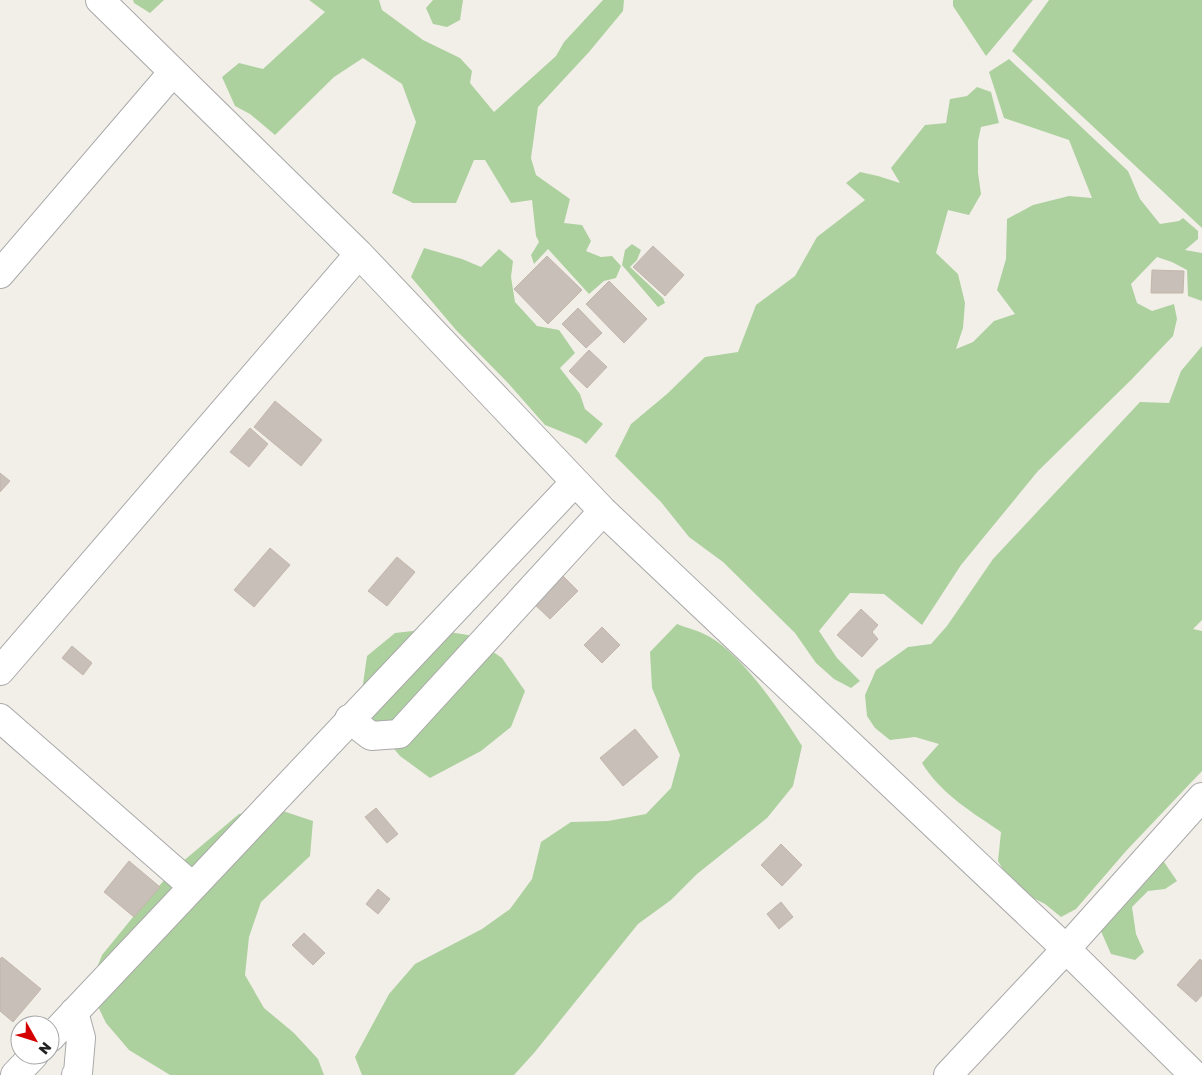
<svg xmlns="http://www.w3.org/2000/svg" width="1202" height="1075" font-family="'Golos Text',sans-serif">
<style>
.forest{fill:#add19e}
.building{fill:#c7bfb8;stroke:#c4b6ab}
.lines{fill:none;stroke-linecap:round;stroke-linejoin:round}
.minor-casing{stroke:#a9a9a9;stroke-width:30}
.minor{stroke:#fff;stroke-width:28}
</style>
<rect width="100%" height="100%" fill="#f2efe9"/>
<!-- forest -->
<path class="forest" d="M133,0H164L150,13L134,3Z
M309,0H379L382,10L423,40L460,58L472,71L470,83L494,112L556,56L564,42L603,0H624L623,11L589,52L538,107L531,158L536,175L570,199L564,223L582,225L591,241L586,251L601,257L612,256L621,266L616,278L604,281L589,294L548,249L534,264L531,255L539,242L536,236L532,200L511,203L485,160H474L456,203H413L392,193L416,122L402,84L363,58L334,77L275,135L250,114L235,106L222,77L239,63L263,69L325,12Z
M433,0H463L460,20L447,27L433,24L426,8Z
M953,0H1033L986,56L953,6Z
M1049,0H1202V228L1012,51Z
M1009,59L1128,171L1140,199L1160,224L1179,221L1183,218L1198,231V239L1185,250L1202,253V301L1188,296L1187,270L1172,262L1157,257L1131,284L1137,303L1152,311L1174,304L1177,319L1173,336L1131,380L1038,471L961,565L922,625L884,594L850,593L819,631L837,658L860,681L851,688L834,679L816,663L795,633L723,562L689,537L661,502L615,456L631,424L667,394L705,357L738,352L756,305L795,276L817,237L865,200L846,183L860,172L878,176L900,183L891,168L925,125L946,123L950,99L967,96L977,87L991,92L999,123L981,127L978,141V173L981,194L969,215L948,210L936,253L958,274L965,303L963,328L956,349L973,342L994,321L1015,314L997,290L1006,259L1007,219L1033,205L1069,196L1092,198L1069,140L1004,118L989,72Z
M632,244L641,250L637,260L630,267L663,298L665,303L658,307L622,265L625,250Z
M424,248L462,259L481,267L499,249L513,261L511,277L515,302L537,326L559,330L575,353L560,368L580,394L585,409L603,424L586,444L580,439L545,425L508,383L456,330L411,277Z
M1202,346V620L1193,629L1202,631V771L1126,851L1076,909L1061,917L1045,904L1021,892L1005,873L998,861L1001,832C972,812 941,794 922,763L939,744L915,737L890,740L875,728L867,716L865,695L876,670L908,647L931,644L947,626L993,559L1140,402L1169,403L1181,371Z
M677,624C687,628 700,631 710,637C743,656 782,713 802,746L793,786L767,818L697,874L671,900L638,924L534,1053L514,1075H362L355,1057L389,994L415,964L482,929L510,909L532,879L541,842L571,822L608,821L646,814L671,788L680,755L652,688L650,652Z
M430,629L468,635L502,658L525,691L511,727L481,751L430,778L400,756L376,727L362,691L367,656L395,633Z
M277,809L313,821L310,856L261,902L249,937L245,975L264,1008L294,1033L318,1059L324,1075H170L129,1050L106,1023L89,988L102,955L151,895L175,868L239,814Z
M1162,859L1177,881L1165,889L1148,891L1132,907L1136,934L1144,952L1135,960L1111,954L1100,929Z"/>
<!-- building -->
<path class="building" d="M653,246L684,275L665,296L633,267Z
M547,256L582,290L548,324L514,289Z
M1152,270L1184,271L1183,293H1151Z
M609,281L647,319L624,343L586,304Z
M578,308L602,333L586,348L562,324Z
M589,350L607,367L587,388L569,371Z
M275,401L322,440L301,466L254,427Z
M250,428L268,444L249,467L230,452Z
M0,473L10,481L0,492Z
M270,548L290,565L254,607L234,590Z
M397,557L415,572L387,606L368,591Z
M559,572L578,591L550,619L531,601Z
M861,609L878,625L872,632L878,639L862,657L837,635Z
M602,627L620,645L602,663L584,645Z
M72,646L92,663L83,675L62,658Z
M635,729L658,757L623,786L600,758Z
M376,808L398,834L387,843L365,817Z
M781,844L802,865L782,886L761,865Z
M129,861L160,887L134,917L104,892Z
M378,889L390,899L378,914L366,904Z
M781,902L793,917L779,929L767,914Z
M304,933L325,953L313,965L292,945Z
M2,957L41,989L13,1022L0,1011V959Z
M1200,959L1202,961V995L1196,1002L1177,985Z"/>
<g class="lines">
<defs>
<path id="minor" d="M100,0L359,254L603,511L1066,949L1194,1075
M0,274L173,72
M0,671L359,254
M0,718L192,886
M349,719L371,736L399,734L603,511
M74,1012L81,1038L78,1073L76,1075
M50,1038L575,482
M15,1075L34,1055
M948,1075L1066,949L1202,797"/>
</defs>
<!-- minor casing -->
<use href="#minor" class="minor-casing"/>
<!-- minor -->
<use href="#minor" class="minor"/>
</g>
<!-- north arrow -->
<g transform="translate(35 1040) rotate(129)"><circle r="24" fill="#ffffff" stroke="#a7a7a7"/>
<path d="M0-4L9 19L0 12L-9 19Z" fill="#d40000"/>
<text y="-8" font-size="14" font-weight="bold" text-anchor="middle" fill="#222222">N</text>
</g>
</svg>
